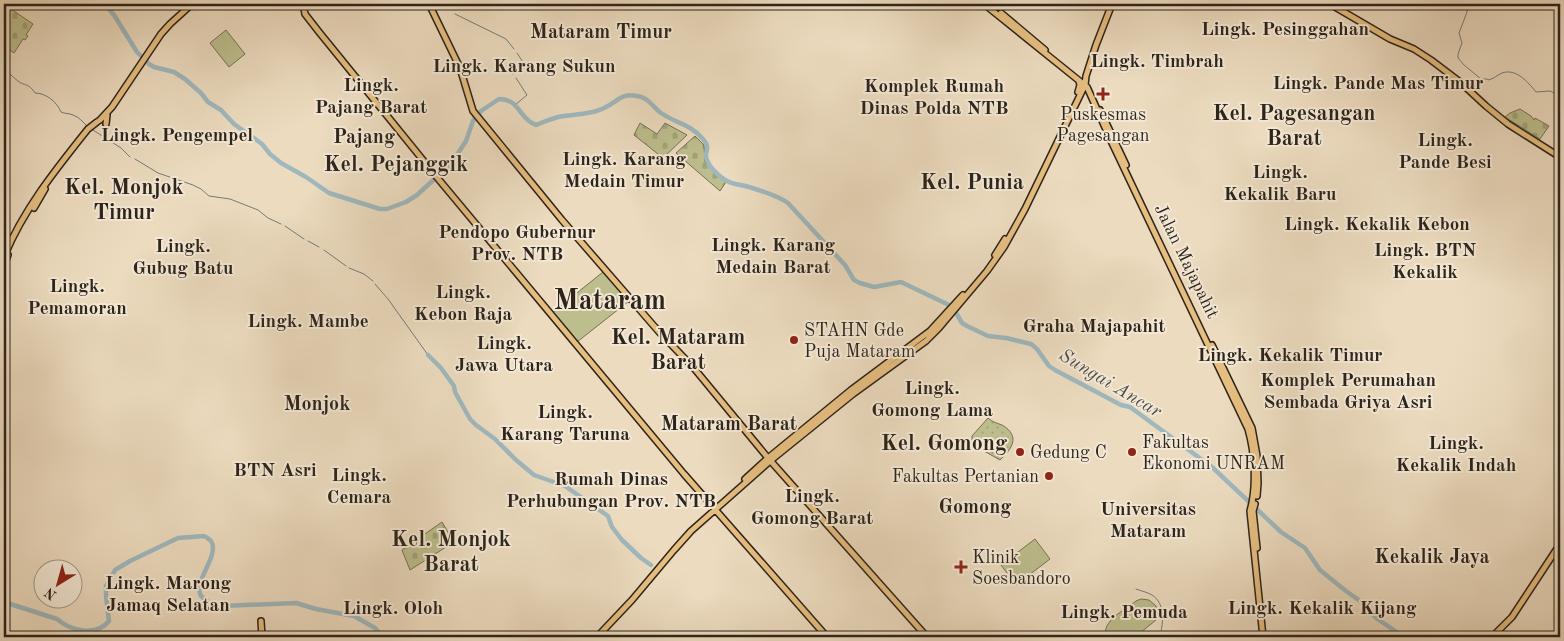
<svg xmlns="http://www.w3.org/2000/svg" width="1564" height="641" font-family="'Old Standard TT',serif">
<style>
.cemetery{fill:url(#cemetery-stones);stroke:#757154}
.park{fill:url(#park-dots);stroke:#757154}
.pitch{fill:#bdbe8e;stroke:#757154}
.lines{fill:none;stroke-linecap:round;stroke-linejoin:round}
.stream{stroke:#717d7d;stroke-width:1}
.river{stroke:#9fb8be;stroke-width:4.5}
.major-casing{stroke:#2d241b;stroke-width:8}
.major{stroke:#e6be80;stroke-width:5}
.poi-dot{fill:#8f2418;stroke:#f3e8d5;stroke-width:2}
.labels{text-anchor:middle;stroke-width:4;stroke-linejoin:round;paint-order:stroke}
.poi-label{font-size:18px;fill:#2d241b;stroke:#f3e8d5;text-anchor:start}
.street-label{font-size:18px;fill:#2d241b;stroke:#f3e8d5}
.neighbourhood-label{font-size:19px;font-weight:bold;fill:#2d241b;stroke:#f3e8d5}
.water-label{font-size:19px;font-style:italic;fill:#4f504c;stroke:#f3e8d5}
.quarter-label{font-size:20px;font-weight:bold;fill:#2d241b;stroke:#f3e8d5}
.district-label{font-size:22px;font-weight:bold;fill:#2d241b;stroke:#f3e8d5}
.town-label{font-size:28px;font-weight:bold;fill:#2d241b;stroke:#f3e8d5}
</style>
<defs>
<pattern id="cemetery-stones" width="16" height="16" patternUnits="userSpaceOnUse" patternTransform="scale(1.25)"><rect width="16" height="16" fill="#bdbe8e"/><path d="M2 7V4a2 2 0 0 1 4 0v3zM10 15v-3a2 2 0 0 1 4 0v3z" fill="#a3a37a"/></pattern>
<pattern id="park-dots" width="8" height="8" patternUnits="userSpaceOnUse" patternTransform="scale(1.25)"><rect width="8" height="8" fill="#bdbe8e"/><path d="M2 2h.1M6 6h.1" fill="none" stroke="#a3a37a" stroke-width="1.8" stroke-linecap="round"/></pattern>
</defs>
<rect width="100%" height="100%" fill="#ecdbbf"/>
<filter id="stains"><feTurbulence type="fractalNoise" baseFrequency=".004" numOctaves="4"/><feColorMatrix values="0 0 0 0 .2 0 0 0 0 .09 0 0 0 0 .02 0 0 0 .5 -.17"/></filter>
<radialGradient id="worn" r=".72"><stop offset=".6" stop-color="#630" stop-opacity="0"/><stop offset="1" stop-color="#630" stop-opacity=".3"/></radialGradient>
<!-- cemetery -->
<path class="cemetery" d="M11,9L33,24L26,35L28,36L25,40L23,39L14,53L4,46V19Z
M1520,109L1531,116L1534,120L1535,118L1549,126L1540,139L1505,117L1510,113Z
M640,123L657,134L665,123L687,135L663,158L634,135Z
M695,136L704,145L705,162L719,177L726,182L720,191L676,153Z
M442,522L454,542L410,570L402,550Z"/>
<!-- park -->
<path class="park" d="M988,418C992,422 997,423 1002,425C1021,436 1012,449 1000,460L977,447L972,441V436Z"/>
<!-- pitch -->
<path class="pitch" d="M226,30L245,54L229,67L210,43Z
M603,272L629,301L577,342L552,313Z
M1035,539L1050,559L1016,585L1001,565Z
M1141,599L1149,600L1156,606L1158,613L1156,620L1135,637H1106C1101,621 1125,610 1136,601Z"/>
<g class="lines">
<!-- stream -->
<path class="stream" d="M1467,4V12L1459,33L1462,43L1458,54V58L1464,65L1481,79H1487L1488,80C1494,79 1497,75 1502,73C1516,68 1528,82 1536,92L1550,91L1560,96
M455,14L506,39L514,49
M4,70C9,73 13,77 18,81C24,86 29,83 35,93C46,93 57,102 61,112C65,114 69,113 73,115C79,117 83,122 87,126
M513,74L526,67L517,53
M515,105L527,95L516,78
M93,130L121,148L130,157
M135,159L158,173L193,185L201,189L209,196L230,199L258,210L268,218L281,224
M285,226L304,239
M308,241L319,247
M324,250L346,266
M349,268L364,274L373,281
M375,284L388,299L428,355
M1136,589C1141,591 1147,592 1152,595C1166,604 1163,623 1160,637"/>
<!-- river -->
<path class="river" d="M105,4L114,15L137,52L149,64L154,67L174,72L185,79L201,93L208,102L221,110L234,124L262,144L270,154L281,163L306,177L329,193L380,209H387L406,202L417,195L451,164L466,141L473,121L481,111L499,99C520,99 519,119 536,125C543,122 551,119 558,117C573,114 592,115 606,107C618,101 621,93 637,96C649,97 652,107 661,113C677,124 689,123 703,139C712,149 703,152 707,160C709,166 716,173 721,177C730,185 739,184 749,187C762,191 777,195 788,203L845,265L854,280L860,283L874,287L901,282L947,304L955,311L962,323L967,326L988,336L1006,338L1031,344L1037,349L1049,366L1055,370L1121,405L1130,407L1212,467L1281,532L1305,548L1320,570L1346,591L1360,601L1376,618L1404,637
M428,355L441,368L454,386L455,392L470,419L476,425L495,439L516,460L534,475L565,486L608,516L612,527L622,540L641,558L651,565
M4,602L57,619C71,631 96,637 109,621L106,595V586L115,570L130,561L178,538L204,536C205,536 210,540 211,541C219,553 200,575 199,588C199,589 200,595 201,596L211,604L222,606L296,603L316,609L354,616L375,628L383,637"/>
<defs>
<path id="major" d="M303,4L305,14L319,32L440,181L684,474L827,637
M429,4L460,68L473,111L562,220L660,333L693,367L768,458L927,637
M984,4L1087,87L1112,143L1248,429C1255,453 1257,487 1250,511L1263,637
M1330,4L1390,39L1414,49L1431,60L1460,82L1486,106L1508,124L1560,157
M1001,13L1045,50
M1078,92L1080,85L1079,81
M1100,110L1126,165
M106,124L107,115
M34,208L45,189
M995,255L1005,239
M4,257C23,210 56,169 88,129L97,122L100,120L112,107L161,34L170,24L192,4
M4,266L8,255
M1212,345L1252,428L1257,456L1258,483L1257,496
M745,479L768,458L851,390L930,331L963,295
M1255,504L1253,511L1257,548
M261,621L262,637
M597,637L632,600L674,550L691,531L770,461L853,394L926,341L939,328L987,271L1004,247L1025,209L1085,85L1086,76L1096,45L1112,4
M1492,637L1512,617L1560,544"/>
</defs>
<!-- major casing -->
<use href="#major" class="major-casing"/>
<!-- major -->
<use href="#major" class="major"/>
</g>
<!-- markers -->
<g class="poi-dot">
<path d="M1100.5 86.5h5v5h5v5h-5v5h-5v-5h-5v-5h5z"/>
<circle cx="794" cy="340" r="5"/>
<circle cx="1020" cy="452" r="5"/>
<circle cx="1132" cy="452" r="5"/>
<circle cx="1049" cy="476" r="5"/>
<path d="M958.5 559.5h5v5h5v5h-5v5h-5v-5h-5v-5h5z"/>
</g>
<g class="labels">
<!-- poi labels -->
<g class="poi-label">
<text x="1103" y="120" text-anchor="middle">Puskesmas<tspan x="1103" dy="21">Pagesangan</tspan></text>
<text x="804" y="336">STAHN Gde<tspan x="804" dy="21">Puja Mataram</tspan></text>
<text x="1142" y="448">Fakultas<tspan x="1142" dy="21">Ekonomi UNRAM</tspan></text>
<text x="1030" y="458">Gedung C</text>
<text x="1039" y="482" text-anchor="end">Fakultas Pertanian</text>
<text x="972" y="563">Klinik<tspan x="972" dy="21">Soesbandoro</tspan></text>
</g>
<!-- street labels -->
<g class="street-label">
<text transform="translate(1187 261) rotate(64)" y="6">Jalan Majapahit</text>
</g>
<!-- neighbourhood labels -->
<g class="neighbourhood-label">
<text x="1285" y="35">Lingk. Pesinggahan</text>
<text x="1157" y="67">Lingk. Timbrah</text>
<text x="524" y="72">Lingk. Karang Sukun</text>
<text x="1378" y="89">Lingk. Pande Mas Timur</text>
<text x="371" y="91">Lingk.<tspan x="371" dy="22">Pajang Barat</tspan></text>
<text x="934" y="92">Komplek Rumah<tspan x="934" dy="22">Dinas Polda NTB</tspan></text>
<text x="177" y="141">Lingk. Pengempel</text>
<text x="1445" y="146">Lingk.<tspan x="1445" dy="22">Pande Besi</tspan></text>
<text x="624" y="165">Lingk. Karang<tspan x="624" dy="22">Medain Timur</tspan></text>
<text x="1280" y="178">Lingk.<tspan x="1280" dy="22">Kekalik Baru</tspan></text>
<text x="1377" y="230">Lingk. Kekalik Kebon</text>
<text x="517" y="238">Pendopo Gubernur<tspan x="517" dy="22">Prov. NTB</tspan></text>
<text x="773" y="251">Lingk. Karang<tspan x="773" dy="22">Medain Barat</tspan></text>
<text x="183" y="252">Lingk.<tspan x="183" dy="22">Gubug Batu</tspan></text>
<text x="1425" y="256">Lingk. BTN<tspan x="1425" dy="22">Kekalik</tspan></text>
<text x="77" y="292">Lingk.<tspan x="77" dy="22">Pemamoran</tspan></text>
<text x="463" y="298">Lingk.<tspan x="463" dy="22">Kebon Raja</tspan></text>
<text x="308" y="327">Lingk. Mambe</text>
<text x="1094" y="332">Graha Majapahit</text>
<text x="504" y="349">Lingk.<tspan x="504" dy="22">Jawa Utara</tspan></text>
<text x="1290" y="361">Lingk. Kekalik Timur</text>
<text x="1348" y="386">Komplek Perumahan<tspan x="1348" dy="22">Sembada Griya Asri</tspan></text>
<text x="932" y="394">Lingk.<tspan x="932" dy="22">Gomong Lama</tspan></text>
<text x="565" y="418">Lingk.<tspan x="565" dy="22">Karang Taruna</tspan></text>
<text x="1456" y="449">Lingk.<tspan x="1456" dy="22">Kekalik Indah</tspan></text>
<text x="275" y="476">BTN Asri</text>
<text x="359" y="481">Lingk.<tspan x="359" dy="22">Cemara</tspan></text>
<text x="611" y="485">Rumah Dinas<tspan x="611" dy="22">Perhubungan Prov. NTB</tspan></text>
<text x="812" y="502">Lingk.<tspan x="812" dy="22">Gomong Barat</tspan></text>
<text x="1148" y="515">Universitas<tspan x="1148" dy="22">Mataram</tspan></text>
<text x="168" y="589">Lingk. Marong<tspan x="168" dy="22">Jamaq Selatan</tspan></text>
<text x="393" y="614">Lingk. Oloh</text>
<text x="1322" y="614">Lingk. Kekalik Kijang</text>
<text x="1124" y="618">Lingk. Pemuda</text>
</g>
<!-- water labels -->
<g class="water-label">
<text transform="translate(1111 382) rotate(31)" y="7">Sungai Ancar</text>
</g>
<!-- quarter labels -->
<g class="quarter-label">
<text x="601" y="38">Mataram Timur</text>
<text x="364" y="143">Pajang</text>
<text x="317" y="410">Monjok</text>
<text x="729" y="430">Mataram Barat</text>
<text x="975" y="513">Gomong</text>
<text x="1432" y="563">Kekalik Jaya</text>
</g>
<!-- district labels -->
<g class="district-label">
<text x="1294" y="120">Kel. Pagesangan<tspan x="1294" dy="25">Barat</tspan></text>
<text x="396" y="171">Kel. Pejanggik</text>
<text x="972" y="189">Kel. Punia</text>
<text x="124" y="194">Kel. Monjok<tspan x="124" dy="25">Timur</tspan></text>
<text x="678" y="344">Kel. Mataram<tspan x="678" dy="25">Barat</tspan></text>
<text x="944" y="450">Kel. Gomong</text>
<text x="451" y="546">Kel. Monjok<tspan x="451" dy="25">Barat</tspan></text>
</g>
<!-- town labels -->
<g class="town-label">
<text x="610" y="309">Mataram</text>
</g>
</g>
<!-- margin -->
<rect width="1564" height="641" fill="none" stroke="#ecdbbf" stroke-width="20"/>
<rect x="5" y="5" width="1554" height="631" fill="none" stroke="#2d241b" stroke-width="2.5"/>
<rect x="10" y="10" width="1544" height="621" fill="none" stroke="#2d241b"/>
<!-- north arrow -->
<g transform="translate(58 584) rotate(217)"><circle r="24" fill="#f3e8d5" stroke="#a49a8b"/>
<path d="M0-4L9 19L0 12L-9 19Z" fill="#8f2418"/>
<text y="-8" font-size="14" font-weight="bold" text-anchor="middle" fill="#2d241b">N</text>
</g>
<rect width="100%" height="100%" filter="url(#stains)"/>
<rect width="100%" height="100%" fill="url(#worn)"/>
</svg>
